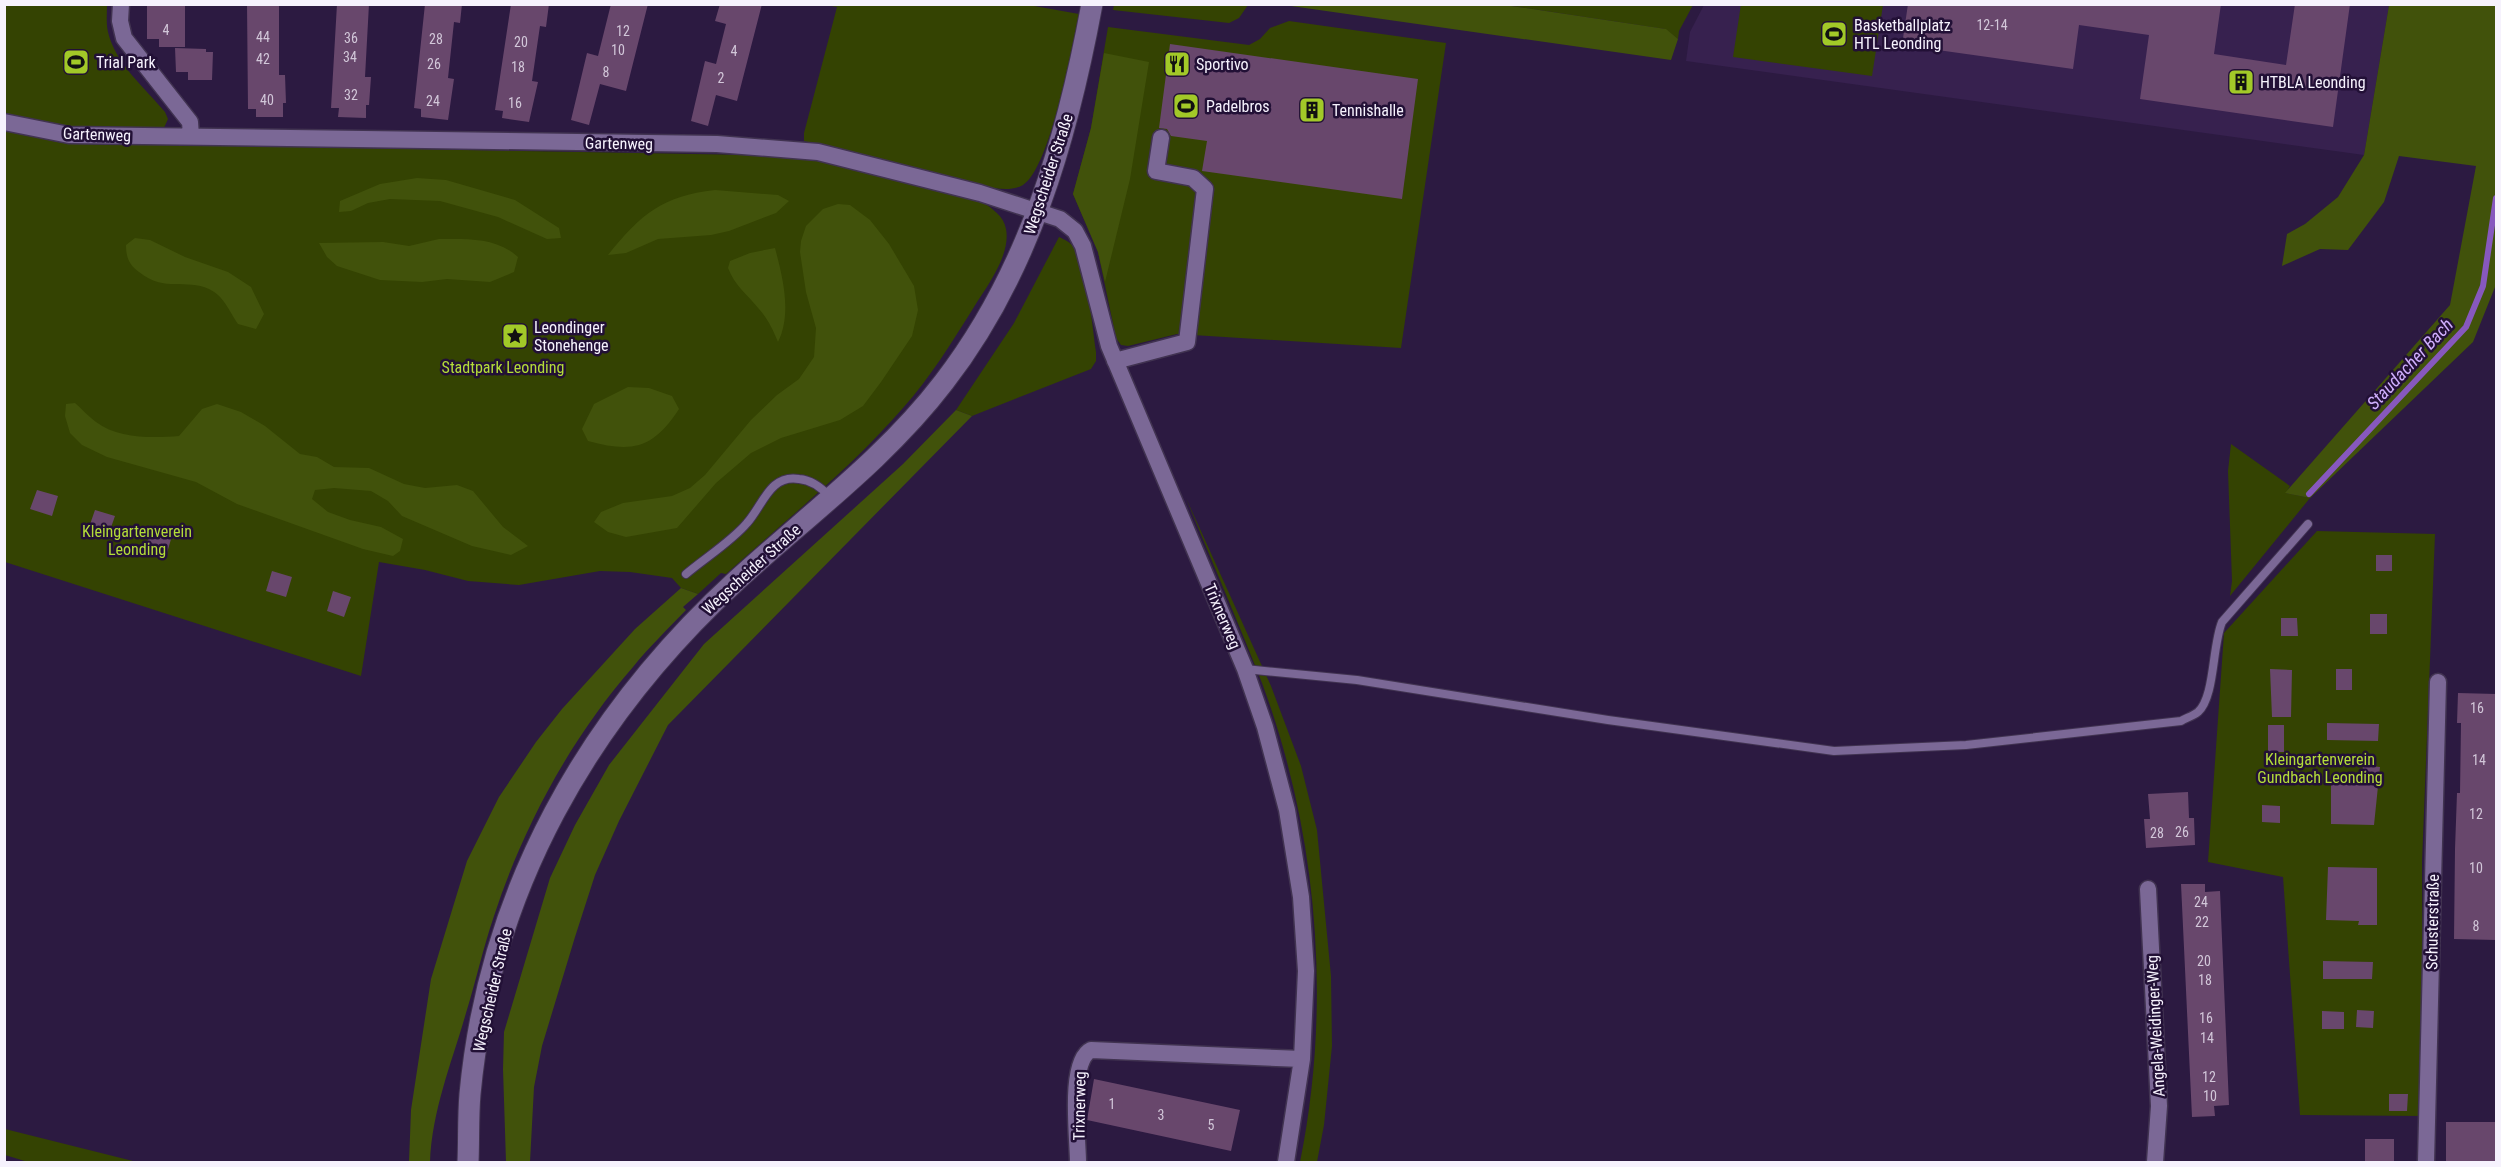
<svg xmlns="http://www.w3.org/2000/svg" width="2501" height="1167" font-family="'Roboto Condensed',sans-serif">
<style>
.built{fill:#37214f}
.green{fill:#344302}
.forest{fill:#41520b}
.lines{fill:none;stroke-linecap:round;stroke-linejoin:round}
.stream{stroke:#8758be;stroke-width:6}
.building{fill:#68476c}
.service-casing{stroke:#413351;stroke-width:10}
.minor-casing{stroke:#413351;stroke-width:19}
.tertiary-casing{stroke:#413351;stroke-width:23}
.service{stroke:#7b6896;stroke-width:8}
.minor{stroke:#7b6896;stroke-width:16}
.tertiary{stroke:#7b6896;stroke-width:21}
.labels{text-anchor:middle;stroke-width:5;stroke-linejoin:round;paint-order:stroke}
.number-label{font-size:14px;fill:#d2c7d9}
.poi-label{font-size:16px;fill:#f6f2fd;stroke:#221036;text-anchor:start}
.street-label{font-size:16px;fill:#f6f2fd;stroke:#221036}
.park-label{font-size:16px;fill:#b4dd39;stroke:#221036}
.water-label{font-size:18px;font-style:italic;fill:#cfaefc;stroke:#221036}
</style>
<rect width="100%" height="100%" fill="#2c1a41"/>
<!-- built -->
<path class="built" d="M1704,5H2389L2364,155L1686,61L1690,32Z"/>
<!-- green -->
<path class="green" d="M1023,4L1079,14C1072,48 1050,168 1023,185C1011,192 995,188 982,186L804,141V133L837,7L826,5Z
M1741,4L1883,5L1872,76L1733,57Z
M4,5H107C107,13 106,24 108,32C115,63 145,88 165,112L168,119L163,130L49,127L10,116L5,113Z
M1114,5V4L1248,5L1239,18L1229,23L1113,10Z
M1505,5H1693L1679,31L1678,39L1665,29Z
M1289,21L1446,43L1401,348L1177,334L1128,346L1121,345L1116,338L1098,252L1073,194L1091,128L1108,27L1249,45L1260,39L1270,28Z
M5,131L62,143L805,156L983,202C992,209 1004,216 1006,229C1011,255 987,286 974,307C952,342 930,378 903,408C850,469 786,520 726,574L721,573L698,594L681,588L672,578L630,572L600,571L519,585L468,581L425,570L379,562L361,676L5,562Z
M1059,237C1065,240 1071,242 1074,248C1088,269 1092,325 1096,352V361L1091,369L972,416L956,410L1014,323Z
M2231,444L2290,486L2286,493L2310,498L2230,596L2232,581L2228,471Z
M1186,498L1271,686L1301,766L1317,830L1331,976L1332,1046L1324,1125L1317,1162H1300C1332,1005 1318,834 1262,683C1238,621 1211,560 1186,498Z
M2317,531L2435,534L2422,862L2423,1116L2300,1115L2283,877L2208,862L2224,633Z
M5,1129L137,1162H28L5,1155Z"/>
<!-- forest -->
<path class="forest" d="M1284,5H1505L1666,29L1678,39L1671,60Z
M2389,5H2496L2495,287L2473,342L2310,498L2285,493L2450,305L2476,166L2399,156L2384,202L2348,250L2320,249L2282,266L2287,234L2305,224L2338,197L2364,155Z
M1104,53L1149,62L1130,179L1105,282L1098,252L1073,194L1091,128Z
M417,178L446,180L515,200L559,228L561,238L547,239L498,217L440,201L390,199L368,203L351,211L339,212L340,201L380,184Z
M715,190L778,195L789,201L776,213L729,231L711,235L658,239L626,253L608,255C641,214 662,196 715,190Z
M838,204L850,205L870,220L889,244L914,286L918,310L912,336L881,382L863,406L840,420L781,438L751,453L716,483L677,528L626,537L608,532L594,522L601,512L623,503L672,496L690,488L705,475L751,420L777,395L799,379L814,357L816,328L806,292L800,252L801,241L806,226L823,209Z
M135,238L150,240L185,257L228,272L251,287L264,314L256,329L238,324C229,311 224,296 209,289C186,278 165,293 139,272C129,265 126,257 126,245Z
M439,239C467,239 496,237 518,257L514,272L490,282L447,279L422,282L380,280L337,266L327,257L319,243L383,242L409,246Z
M775,248C783,278 792,314 778,342C773,330 768,319 759,309C747,294 735,286 728,268L730,261L750,253Z
M628,387L649,388L672,396L679,409C653,449 632,453 588,441L582,429L594,404Z
M75,403C82,409 89,417 96,422C118,439 153,438 179,436L202,409L217,404L241,412L265,426L300,454L317,457L334,467L369,468L404,484L425,488L457,485L473,491L503,527L528,546L511,555L472,546L402,516L388,501L371,491L334,488L315,490L312,499L328,512L350,520L381,527L403,539L400,551L393,556L363,549L237,504L196,482L107,457L82,445L70,433L65,416L66,404Z
M956,410L972,416L668,725L619,821L595,875L575,937L542,1046L534,1087L530,1162H506L503,1069L504,1032L550,878L575,825L609,765L704,644L903,464Z
M681,588L698,594L683,607L686,610C668,629 649,647 633,667C571,738 523,827 494,916C483,948 476,981 466,1013C452,1062 432,1110 430,1162H409L411,1110L431,979L467,861L499,797L536,742L562,709L635,629Z"/>
<g class="lines">
<!-- stream -->
<path class="stream" d="M2309,494L2466,327L2483,286L2496,198"/>
</g>
<!-- building -->
<path class="building" d="M147,4H185V47H159V39H147Z
M247,4H279V75H285L286,103H283V117H256V109H248Z
M337,4H369L365,77H371L369,105H366V118L338,117L339,108H331Z
M425,4H462L460,23L454,22L448,78L454,79L448,120L421,117V109L414,108Z
M511,4H549L546,27L540,26L532,81L538,82L529,122L502,118L503,111L495,110Z
M611,4H648L626,91L600,84L589,125L571,120L587,53L598,56Z
M720,4H762L737,101L716,95L708,126L691,121L705,61L716,64L726,24L715,21Z
M1908,4H2221L2214,54L2286,65L2295,4H2350L2333,127L2140,99L2149,35L2079,25L2073,69L1902,45Z
M1170,44L1418,79L1402,199L1202,171L1207,141L1171,136L1167,129L1159,128Z
M175,48L206,49V52H213L212,80H188V72H176Z
M37,490L58,496L52,516L30,509Z
M95,510L115,516L108,536L88,530Z
M151,530L172,536L166,556L145,549Z
M2376,555H2392V571H2376Z
M272,571L292,577L286,597L266,591Z
M333,591L351,597L344,617L327,611Z
M2370,614H2387V634H2370Z
M2281,618H2297L2298,636H2281Z
M2270,669L2292,670L2291,717H2272Z
M2336,669H2352V690H2336Z
M2458,693L2496,694V940L2454,939L2455,849L2457,793H2460L2461,723H2457Z
M2327,723L2379,724L2378,741L2327,740Z
M2268,725H2284V752H2268Z
M2363,765L2380,767L2374,825L2331,824V777H2362Z
M2188,792L2189,818H2194L2195,845L2146,848L2144,819H2150L2148,794Z
M2262,805L2280,806V823L2262,822Z
M2328,867L2377,868V925H2358L2359,921L2326,920Z
M2181,884H2205V892L2220,891L2229,1105L2214,1106L2215,1116L2192,1117Z
M2323,961L2373,962L2372,979H2323Z
M2357,1010L2374,1011L2373,1028L2356,1027Z
M2322,1011L2344,1012V1029H2322Z
M1094,1079L1240,1110L1231,1151L1087,1120Z
M2389,1094H2408L2407,1111H2389Z
M2446,1122H2496V1162H2446Z
M2365,1139H2394V1162H2365Z"/>
<g class="lines">
<defs>
<path id="service" d="M686,574C705,558 732,541 747,523C763,505 770,474 799,479C812,480 821,487 830,497
M1245,669L1357,680L1608,720L1834,751L1966,745L2181,721C2186,718 2193,716 2198,712C2215,697 2212,646 2222,622L2308,524"/>
<path id="minor" d="M121,4L120,21L124,38L190,122L191,136
M4,122L69,135L717,144L818,152L980,193L1060,219L1075,231L1083,246L1109,346L1245,669L1265,727L1287,810L1301,897L1306,971L1302,1059L1286,1162
M1115,361L1187,342L1205,189L1193,178L1156,171L1161,138
M2148,889L2159,1106L2155,1162
M1078,1162C1078,1139 1068,1061 1091,1050L1302,1059
M2426,1162L2438,682"/>
<path id="tertiary" d="M468,1162C469,1140 468,1117 470,1094C489,890 588,717 737,580C808,515 886,458 944,382C1029,272 1067,139 1092,4"/>
</defs>
<!-- service casing -->
<use href="#service" class="service-casing"/>
<!-- minor casing -->
<use href="#minor" class="minor-casing"/>
<!-- tertiary casing -->
<use href="#tertiary" class="tertiary-casing"/>
<!-- service -->
<use href="#service" class="service"/>
<!-- minor -->
<use href="#minor" class="minor"/>
<!-- tertiary -->
<use href="#tertiary" class="tertiary"/>
</g>
<!-- icons -->
<defs>
<symbol id="stadium-square" viewBox="-11 -11 22 22"><rect x="-9" y="-9" width="18" height="18" rx="4" fill="#a2c928" stroke="#221036"/><path d="M0-5a6.5 5 0 1 0 0 10a6.5 5 0 1 0 0-10ZM-3.5-1.8h7v3.6h-7Z" fill="#111"/></symbol>
<symbol id="restaurant-square" viewBox="-11 -11 22 22"><rect x="-9" y="-9" width="18" height="18" rx="4" fill="#a2c928" stroke="#221036"/><path d="M-5-6h1v4h1v-4h1v4h1v-4h1v5L-1.5 .5V6h-2V.5L-5-1ZM5-6V6H3V1.5H1.5Q1.5-4 5-6Z" fill="#111"/></symbol>
<symbol id="building-square" viewBox="-11 -11 22 22"><rect x="-9" y="-9" width="18" height="18" rx="4" fill="#a2c928" stroke="#221036"/><path d="M-4-6H4V6H1V3H-1V6H-4ZM-2.5-4.3h1.7v1.8h-1.7ZM.8-4.3h1.7v1.8H.8ZM-2.5-1h1.7V.8h-1.7ZM.8-1h1.7V.8H.8Z" fill="#111"/></symbol>
<symbol id="sight-square" viewBox="-11 -11 22 22"><rect x="-9" y="-9" width="18" height="18" rx="4" fill="#a2c928" stroke="#221036"/><path d="M0-6L1.8-2.2L6-1.7L2.9 1.2L3.7 5.4L0 3.3L-3.7 5.4L-2.9 1.2L-6-1.7L-1.8-2.2Z" fill="#111"/></symbol>
</defs>
<g fill-rule="evenodd">
<use href="#stadium-square" x="1819" y="19" width="30" height="30"/>
<use href="#stadium-square" x="61" y="47" width="30" height="30"/>
<use href="#restaurant-square" x="1162" y="49" width="30" height="30"/>
<use href="#building-square" x="2226" y="67" width="30" height="30"/>
<use href="#stadium-square" x="1171" y="91" width="30" height="30"/>
<use href="#building-square" x="1297" y="95" width="30" height="30"/>
<use href="#sight-square" x="500" y="321" width="30" height="30"/>
</g>
<g class="labels">
<!-- number labels -->
<g class="number-label">
<text x="1992" y="30">12-14</text>
<text x="166" y="35">4</text>
<text x="623" y="36">12</text>
<text x="263" y="42">44</text>
<text x="351" y="43">36</text>
<text x="436" y="44">28</text>
<text x="521" y="47">20</text>
<text x="618" y="55">10</text>
<text x="734" y="56">4</text>
<text x="350" y="62">34</text>
<text x="263" y="64">42</text>
<text x="434" y="69">26</text>
<text x="518" y="72">18</text>
<text x="606" y="77">8</text>
<text x="721" y="83">2</text>
<text x="351" y="100">32</text>
<text x="267" y="105">40</text>
<text x="433" y="106">24</text>
<text x="515" y="108">16</text>
<text x="2477" y="713">16</text>
<text x="2479" y="765">14</text>
<text x="2476" y="819">12</text>
<text x="2182" y="837">26</text>
<text x="2157" y="838">28</text>
<text x="2476" y="873">10</text>
<text x="2201" y="907">24</text>
<text x="2202" y="927">22</text>
<text x="2476" y="931">8</text>
<text x="2204" y="966">20</text>
<text x="2205" y="985">18</text>
<text x="2206" y="1023">16</text>
<text x="2207" y="1043">14</text>
<text x="2209" y="1082">12</text>
<text x="2210" y="1101">10</text>
<text x="1112" y="1109">1</text>
<text x="1161" y="1120">3</text>
<text x="1211" y="1130">5</text>
</g>
<!-- poi labels -->
<g class="poi-label">
<text x="1854" y="31">Basketballplatz<tspan x="1854" dy="18">HTL Leonding</tspan></text>
<text x="96" y="68">Trial Park</text>
<text x="1196" y="70">Sportivo</text>
<text x="2260" y="88">HTBLA Leonding</text>
<text x="1206" y="112">Padelbros</text>
<text x="1332" y="116">Tennishalle</text>
<text x="534" y="333">Leondinger<tspan x="534" dy="18">Stonehenge</tspan></text>
</g>
<!-- street labels -->
<g class="street-label">
<text transform="translate(97 134) rotate(2)" y="6">Gartenweg</text>
<text transform="translate(619 143) rotate(1)" y="6">Gartenweg</text>
<text transform="translate(1048 174) rotate(-72)" y="6">Wegscheider Straße</text>
<text transform="translate(751 569) rotate(-42)" y="6">Wegscheider Straße</text>
<text transform="translate(1223 616) rotate(67)" y="6">Trixnerweg</text>
<text transform="translate(2432 922) rotate(-89)" y="6">Schusterstraße</text>
<text transform="translate(492 990) rotate(-77)" y="6">Wegscheider Straße</text>
<text transform="translate(2155 1026) rotate(-93)" y="6">Angela-Weidinger-Weg</text>
<text transform="translate(1079 1106) rotate(-89)" y="6">Trixnerweg</text>
</g>
<!-- park labels -->
<g class="park-label">
<text x="503" y="373">Stadtpark Leonding</text>
<text x="137" y="537">Kleingartenverein<tspan x="137" dy="18">Leonding</tspan></text>
<text x="2320" y="765">Kleingartenverein<tspan x="2320" dy="18">Gundbach Leonding</tspan></text>
</g>
<!-- water labels -->
<g class="water-label">
<text transform="translate(2410 364) rotate(-47)" y="6">Staudacher Bach</text>
</g>
</g>
<!-- border -->
<rect width="2501" height="1167" fill="none" stroke="#f6f2fd" stroke-width="12"/>
</svg>
